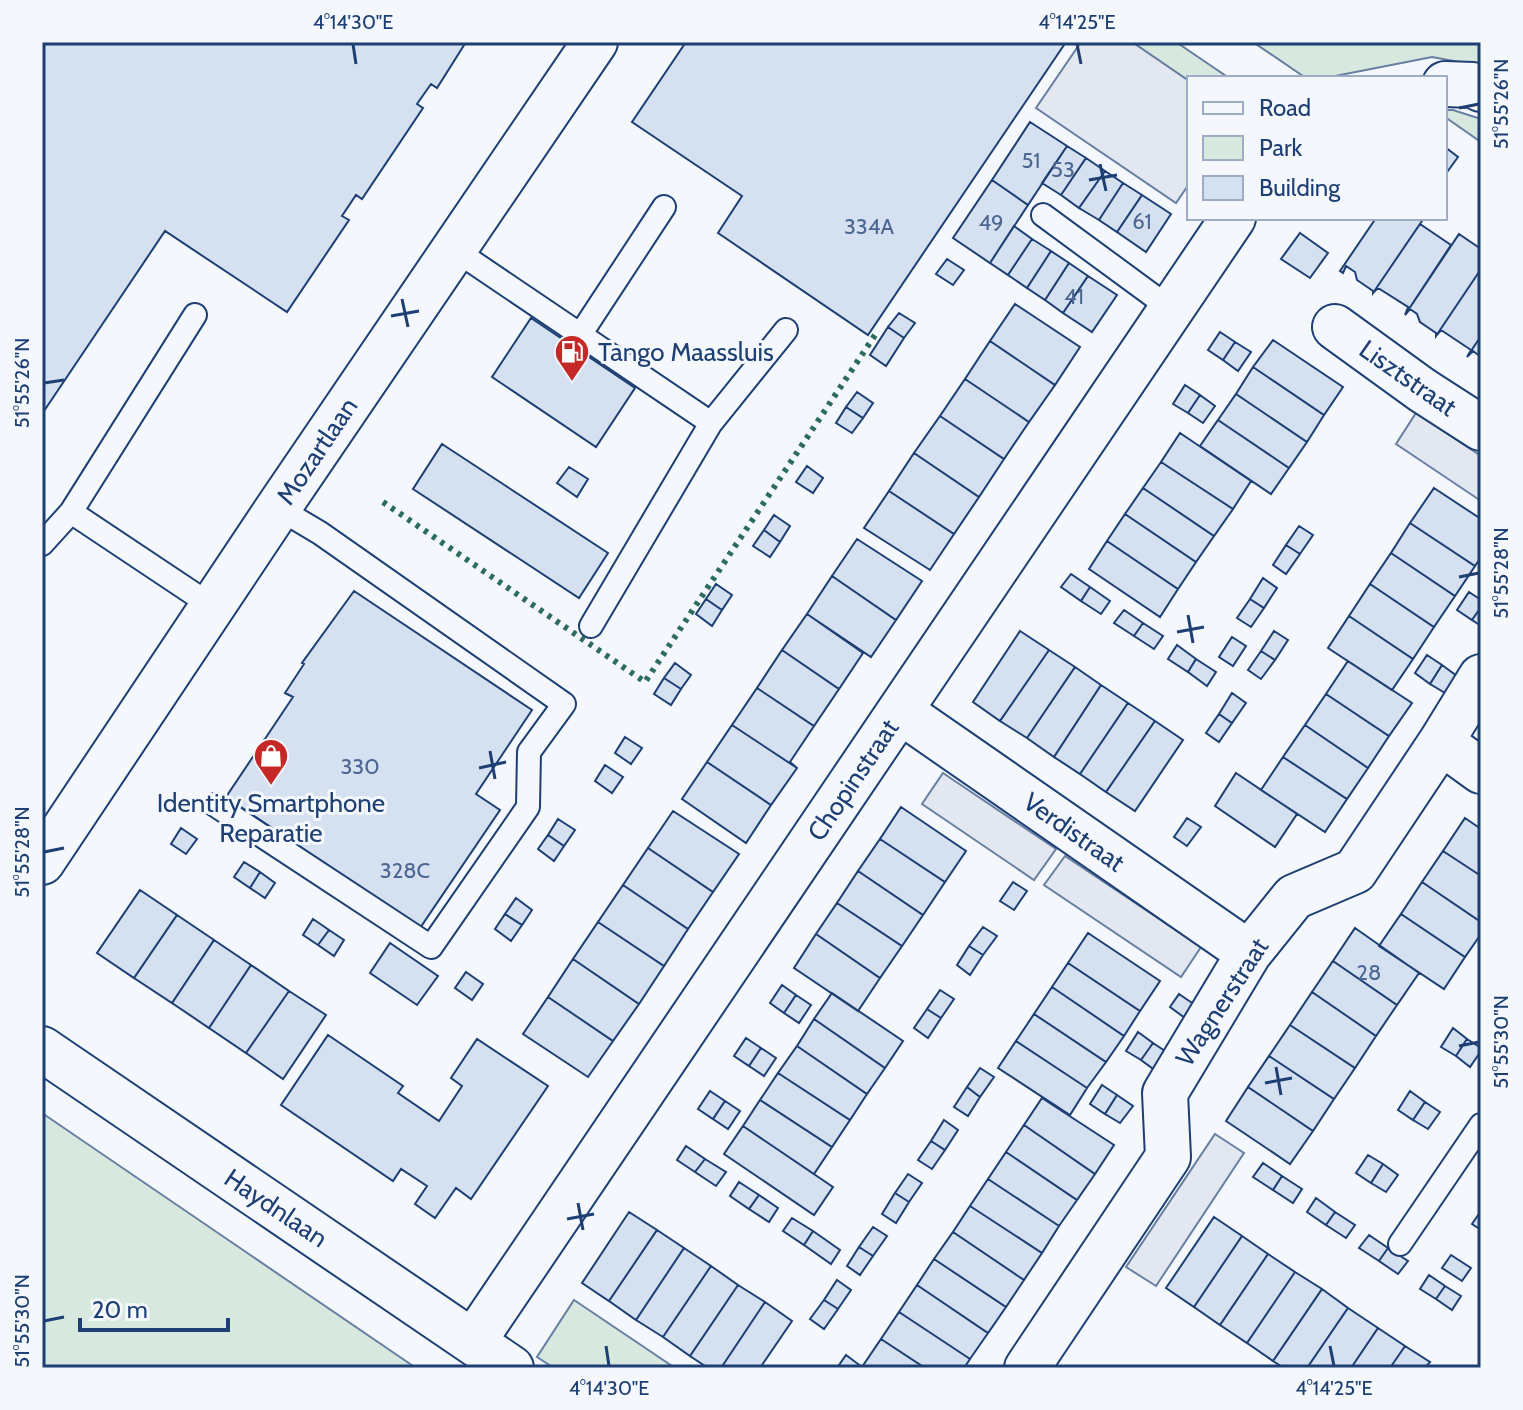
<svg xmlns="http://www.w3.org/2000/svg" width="1523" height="1410" font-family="Cabin,sans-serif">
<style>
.green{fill:#d7e8df;stroke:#687fa3;stroke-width:2}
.parking{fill:#e3e8f0;stroke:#687fa3;stroke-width:2}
.building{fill:#d5e0f0;stroke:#1d3f73;stroke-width:2}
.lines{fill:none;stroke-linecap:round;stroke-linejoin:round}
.lane-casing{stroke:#1d3f73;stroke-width:26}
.street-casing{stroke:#1d3f73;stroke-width:48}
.secondary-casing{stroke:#1d3f73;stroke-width:48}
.lane{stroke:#f4f7fb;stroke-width:22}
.street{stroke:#f4f7fb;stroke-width:44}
.secondary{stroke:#f4f7fb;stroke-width:44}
.hedge{stroke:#2c6c60;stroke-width:6;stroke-dasharray:4 6;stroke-linecap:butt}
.ticks{fill:none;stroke:#1d3f73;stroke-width:3}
.labels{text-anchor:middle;stroke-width:6;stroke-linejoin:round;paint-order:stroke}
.number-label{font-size:22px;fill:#4b6792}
.poi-label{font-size:26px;fill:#1d3f73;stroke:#f4f7fb;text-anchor:start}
.street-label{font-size:26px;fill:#1d3f73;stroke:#f4f7fb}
.neatline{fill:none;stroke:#1d3f73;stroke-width:3}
.ticks-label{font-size:20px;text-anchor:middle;fill:#1d3f73}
</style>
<rect width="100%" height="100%" fill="#f4f7fb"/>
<!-- green -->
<path class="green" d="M1132,42H1176L1229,78H1189V81Z
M1253,42H1481V66L1432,57L1325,78L1303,76Z
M1445,110H1453L1481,119V142L1445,117Z
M42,1113L416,1368H42Z
M574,1300L675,1368H554L537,1357Z"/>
<!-- parking -->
<path class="parking" d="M1081,42H1132L1189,81V184L1176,203L1036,108Z
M1416,413L1481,456V501L1396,444Z
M943,773L1056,849L1034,880L922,804Z
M1065,856L1201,947L1181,977L1044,885Z
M1215,1134L1244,1153L1156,1286L1126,1267Z"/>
<!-- building -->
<path class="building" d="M42,42H466L437,88L431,84L417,104L423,108L362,199L356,195L342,216L349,220L287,312L165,231L42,414Z
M686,42H1066L868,335L718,233L742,196L632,122Z
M1030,122L1067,146L1028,205L992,180Z
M1067,146L1086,158L1061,195L1042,183Z
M1445,147L1458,157L1445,175Z
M1086,158L1105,171L1079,208L1061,195Z
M1105,171L1123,183L1099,220L1079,208Z
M992,180L1028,205L990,263L953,238Z
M1123,183L1142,195L1117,232L1099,220Z
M1142,195L1171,214L1146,252L1117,232Z
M1376,218H1424L1373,293V291L1357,280L1355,272L1346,266L1343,273L1340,271Z
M1420,224L1451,245L1405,315L1408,307L1378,288L1373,293Z
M1014,226L1032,239L1008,275L990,263Z
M1300,233L1328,253L1310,278L1281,259Z
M1459,234L1481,249V269L1436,336V333L1420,322L1417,314L1410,309L1405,315Z
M1032,239L1051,251L1027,288L1008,275Z
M1051,251L1069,263L1045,300L1027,288Z
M947,259L964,270L953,285L936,274Z
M1069,263L1088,276L1063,313L1045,300Z
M1481,269V336L1467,357L1471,350L1441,330L1436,336Z
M1088,276L1117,295L1092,332L1063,313Z
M1015,304L1080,347L1055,385L990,341Z
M899,313L915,323L904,338L888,327Z
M531,318L635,388L596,447L492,377Z
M888,327L904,338L886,366L870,355Z
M1220,332L1235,342L1223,360L1208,350Z
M1481,336V357L1473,351L1467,357Z
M1273,340L1343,387L1324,415L1253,367Z
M990,341L1055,385L1029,422L965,379Z
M1235,342L1251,352L1238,371L1223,360Z
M1253,367L1324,415L1307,442L1236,394Z
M965,379L1029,422L1004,459L940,416Z
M1185,385L1200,395L1188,413L1173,404Z
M857,392L873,403L863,418L846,407Z
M1236,394L1307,442L1289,468L1218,420Z
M1200,395L1215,406L1203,423L1188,413Z
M846,407L863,418L852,433L836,423Z
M940,416L1004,459L979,497L914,453Z
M1218,420L1289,468L1271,494L1200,446Z
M1180,433L1251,481L1233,509L1161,462Z
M442,444L608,553L579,598L413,489Z
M914,453L979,497L954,534L889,491Z
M1161,462L1233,509L1214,536L1143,488Z
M807,466L823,478L813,493L796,482Z
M569,467L588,479L577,497L557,483Z
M1143,488L1214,536L1196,562L1125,514Z
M1434,488L1481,519V557L1475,566L1410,523Z
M889,491L954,534L930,570L864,528Z
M1125,514L1196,562L1178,589L1107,541Z
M774,515L790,526L780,542L764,530Z
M1410,523L1475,566L1455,596L1391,553Z
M1299,526L1313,535L1300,554L1286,545Z
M764,530L780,542L770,557L753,546Z
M857,539L922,581L896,620L832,576Z
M1107,541L1178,589L1160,617L1089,569Z
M1286,545L1300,554L1286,574L1273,565Z
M1391,553L1455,596L1434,627L1370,584Z
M1071,574L1090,587L1081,601L1061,587Z
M832,576L896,620L871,657L807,614Z
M1263,578L1277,588L1264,608L1250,599Z
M716,584L732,595L722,610L706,599Z
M1370,584L1434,627L1413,659L1349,616Z
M1090,587L1110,601L1101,614L1081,601Z
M354,591L532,710L476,794L500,810L420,928L226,797L293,697L285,693L304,664L302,663Z
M1469,592L1481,600V607L1472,620L1457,610Z
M706,599L722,610L712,626L696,614Z
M1250,599L1264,608L1251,627L1237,618Z
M1481,607V626L1472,620Z
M1124,610L1143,623L1134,636L1114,623Z
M807,614L863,653L839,689L782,650Z
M1349,616L1413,659L1392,690L1328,648Z
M1143,623L1163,636L1154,649L1134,636Z
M1020,631L1049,650L1000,721L973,702Z
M1274,631L1288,640L1275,660L1261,651Z
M1232,637L1246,646L1233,666L1219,657Z
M1177,645L1196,659L1188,672L1168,659Z
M782,650L839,689L814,726L757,688Z
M1049,650L1075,667L1027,738L1000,721Z
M1261,651L1275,660L1261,679L1248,670Z
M1427,655L1442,665L1430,684L1415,673Z
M1196,659L1216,672L1207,686L1188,672Z
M1348,661L1412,703L1389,736L1326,694Z
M675,663L691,675L681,689L664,678Z
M1442,665L1457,676L1445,693L1430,684Z
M1075,667L1101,685L1054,757L1027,738Z
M664,678L681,689L671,705L654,694Z
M1101,685L1128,703L1080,774L1054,757Z
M757,688L814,726L790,762L797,768L732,725Z
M1232,693L1246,703L1232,723L1219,714Z
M1326,694L1389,736L1368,768L1305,725Z
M1128,703L1155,721L1106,792L1080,774Z
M1219,714L1232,723L1219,742L1206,733Z
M1155,721L1183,740L1135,811L1106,792Z
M732,725L797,768L771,805L707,762Z
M1305,725L1368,768L1347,799L1283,757Z
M625,737L642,748L631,764L615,753Z
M1283,757L1347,799L1325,832L1261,790Z
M707,762L771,805L746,843L682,799Z
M605,765L623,777L612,793L595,781Z
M1236,773L1297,814L1275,847L1215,806Z
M901,807L966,851L945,882L880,839Z
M673,811L739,854L713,892L648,848Z
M1187,818L1201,827L1187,846L1174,837Z
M1465,818L1481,829V876L1443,851Z
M558,819L575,830L564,846L548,835Z
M181,828L197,839L186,854L171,844Z
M548,835L564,846L554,861L538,849Z
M880,839L945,882L923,915L858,871Z
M648,848L713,892L688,929L623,885Z
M1443,851L1481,876V922L1422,882Z
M244,862L260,872L250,888L234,877Z
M858,871L923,915L902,946L837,903Z
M260,872L275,883L265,898L250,888Z
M1013,882L1027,891L1014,910L1000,901Z
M1422,882L1481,922V934L1465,957L1401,914Z
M623,885L688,929L664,966L598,922Z
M140,890L177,915L134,978L97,953Z
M516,898L532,910L522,925L505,914Z
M837,903L902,946L880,978L816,934Z
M505,914L522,925L511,941L495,929Z
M1401,914L1465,957L1444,989L1379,946Z
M177,915L214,940L172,1003L134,978Z
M313,919L329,930L318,945L303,935Z
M598,922L664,966L639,1004L573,959Z
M983,927L997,936L983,955L969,946Z
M1355,928L1419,973L1397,1005L1333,961Z
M329,930L344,940L334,956L318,945Z
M1088,933L1160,981L1140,1011L1068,963Z
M816,934L880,978L858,1011L794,968Z
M214,940L251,965L209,1028L172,1003Z
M390,943L438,976L417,1005L370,973Z
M969,946L983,955L970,975L957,965Z
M573,959L639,1004L613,1041L548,997Z
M1333,961L1397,1005L1376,1036L1312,992Z
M1068,963L1140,1011L1124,1036L1052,987Z
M251,965L289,991L246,1053L209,1028Z
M466,972L483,984L472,1000L455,988Z
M782,985L796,995L784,1013L770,1003Z
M1052,987L1124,1036L1106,1062L1034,1014Z
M940,990L954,999L941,1018L927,1009Z
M289,991L326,1015L283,1079L246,1053Z
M1312,992L1376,1036L1355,1068L1290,1025Z
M832,993L903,1041L885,1068L814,1019Z
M1179,994L1198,1007L1189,1021L1170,1007Z
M796,995L811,1005L799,1023L784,1013Z
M548,997L613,1041L588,1077L523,1034Z
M927,1009L941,1018L928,1038L914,1028Z
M1034,1014L1106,1062L1087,1088L1016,1041Z
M814,1019L885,1068L867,1094L797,1046Z
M1290,1025L1355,1068L1334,1099L1269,1056Z
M1453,1028L1467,1039L1456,1056L1441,1047Z
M1138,1032L1153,1043L1141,1060L1126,1051Z
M328,1035L403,1086L398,1093L439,1121L462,1086L451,1078L477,1039L548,1086L471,1199L456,1188L435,1218L415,1204L427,1186L401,1169L393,1181L281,1105Z
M746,1038L761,1048L749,1066L734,1056Z
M1467,1039L1481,1048V1051L1470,1067L1456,1056Z
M1016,1041L1087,1088L1070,1115L998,1068Z
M1153,1043L1168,1053L1156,1071L1141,1060Z
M797,1046L867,1094L850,1120L778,1073Z
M761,1048L776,1058L764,1076L749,1066Z
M1269,1056L1334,1099L1313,1131L1248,1087Z
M980,1068L994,1077L980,1097L967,1087Z
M778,1073L850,1120L832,1147L760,1100Z
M1102,1085L1117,1095L1105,1114L1090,1104Z
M967,1087L980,1097L968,1116L954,1107Z
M1248,1087L1313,1131L1290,1164L1226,1121Z
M710,1091L725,1101L713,1119L698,1109Z
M1410,1091L1425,1102L1413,1120L1398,1110Z
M1117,1095L1133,1106L1120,1123L1105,1114Z
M1042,1098L1114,1145L1095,1174L1024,1125Z
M760,1100L832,1147L814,1174L743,1126Z
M725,1101L740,1111L728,1129L713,1119Z
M1425,1102L1440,1112L1428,1129L1413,1120Z
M944,1120L958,1130L945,1150L931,1141Z
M1024,1125L1095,1174L1077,1200L1006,1152Z
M743,1126L833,1187L814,1215L724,1154Z
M931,1141L945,1150L932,1169L918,1160Z
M686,1146L705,1159L695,1172L677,1160Z
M1006,1152L1077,1200L1059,1226L988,1179Z
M1368,1155L1383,1164L1371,1183L1356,1173Z
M705,1159L726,1172L716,1186L695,1172Z
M1263,1163L1282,1176L1273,1190L1253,1177Z
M1383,1164L1398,1175L1386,1192L1371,1183Z
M908,1174L922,1183L909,1202L895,1193Z
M1282,1176L1302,1189L1293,1203L1273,1190Z
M988,1179L1059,1226L1042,1253L970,1206Z
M739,1182L759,1195L749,1209L730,1196Z
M895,1193L909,1202L896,1223L882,1214Z
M759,1195L778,1208L769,1222L749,1209Z
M1316,1198L1335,1212L1326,1225L1307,1212Z
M970,1206L1042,1253L1024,1280L953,1232Z
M1481,1211V1230L1472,1224Z
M629,1212L657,1230L609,1301L582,1283Z
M1335,1212L1355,1225L1346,1238L1326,1225Z
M1214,1217L1242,1236L1194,1307L1166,1288Z
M792,1218L813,1231L804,1245L783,1231Z
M873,1227L887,1236L873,1256L859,1247Z
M657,1230L684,1248L636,1320L609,1301Z
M813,1231L840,1250L831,1264L804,1245Z
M953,1232L1024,1280L1006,1307L934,1259Z
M1369,1235L1388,1248L1379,1261L1359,1248Z
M1242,1236L1268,1254L1220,1325L1194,1307Z
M859,1247L873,1256L860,1275L847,1266Z
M684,1248L711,1266L663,1337L636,1320Z
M1388,1248L1408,1261L1398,1274L1379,1261Z
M1268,1254L1295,1272L1247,1343L1220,1325Z
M1451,1255L1471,1268L1462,1281L1442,1268Z
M934,1259L1006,1307L988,1333L917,1285Z
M711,1266L738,1285L690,1356L663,1337Z
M1295,1272L1322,1289L1273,1361L1247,1343Z
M1429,1275L1445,1286L1436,1299L1420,1289Z
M837,1280L851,1290L838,1309L824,1300Z
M738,1285L765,1302L721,1368H708L690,1356Z
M917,1285L988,1333L970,1359L899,1312Z
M1445,1286L1461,1296L1452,1310L1436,1299Z
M1322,1289L1348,1308L1307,1368H1284L1273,1361Z
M824,1300L838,1309L824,1329L810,1319Z
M765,1302L792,1321L760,1368H721Z
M1348,1308L1378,1328L1351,1368H1307Z
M899,1312L970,1359L964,1368H925L881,1339Z
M1378,1328L1405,1346L1390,1368H1351Z
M881,1339L925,1368L862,1367Z
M1405,1346L1430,1362L1425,1368H1390Z
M846,1355L862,1367L864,1368H837Z"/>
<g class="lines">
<defs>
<path id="lane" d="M1043,215L1171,309
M455,250L711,423
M580,335L664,207
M71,512L212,606
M42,544L71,512L195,315
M591,626L711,423L786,330
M215,805L431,947L528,807L529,752L564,704L320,533L278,508
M1400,1244L1481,1125"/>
<path id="street" d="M1445,84L1473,85L1481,89
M1335,327L1422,390L1481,428
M900,711L1249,953
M1441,742L1481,771
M42,1049L511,1368
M473,1342L1233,218
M1027,1368L1168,1157L1165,1093L1249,953L1294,897L1355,871L1441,742L1481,677"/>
<path id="secondary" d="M42,862L278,508L595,42"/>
</defs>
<!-- lane casing -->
<use href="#lane" class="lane-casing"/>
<!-- street casing -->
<use href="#street" class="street-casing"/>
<!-- secondary casing -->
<use href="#secondary" class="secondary-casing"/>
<!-- lane -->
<use href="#lane" class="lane"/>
<!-- street -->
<use href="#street" class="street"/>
<!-- secondary -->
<use href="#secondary" class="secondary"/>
<!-- hedge -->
<path class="hedge" d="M383,502L645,682L875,335"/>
</g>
<!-- ticks -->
<path class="ticks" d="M353,44L356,64M1077,44L1081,64M1459,108L1479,104M1100,164L1106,191M1089,180L1117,175M402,299L408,327M391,316L419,311M44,383L64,380M1459,577L1479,573M1188,615L1193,643M1177,632L1204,627M490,751L495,779M479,768L506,762M44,852L64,848M1459,1046L1479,1042M1276,1067L1281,1095M1265,1083L1292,1078M578,1203L583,1230M567,1219L594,1214M44,1321L64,1317M606,1346L609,1366M1330,1346L1334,1366"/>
<!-- icons -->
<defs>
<symbol id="fuel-pin" viewBox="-11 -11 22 30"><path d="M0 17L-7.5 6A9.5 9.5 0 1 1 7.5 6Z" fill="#c62828" stroke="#f4f7fb"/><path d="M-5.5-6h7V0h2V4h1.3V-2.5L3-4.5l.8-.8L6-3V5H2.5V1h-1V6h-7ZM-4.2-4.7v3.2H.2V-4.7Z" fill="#fff"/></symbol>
<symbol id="shop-pin" viewBox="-11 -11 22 30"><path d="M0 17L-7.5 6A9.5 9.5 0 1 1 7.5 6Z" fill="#c62828" stroke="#f4f7fb"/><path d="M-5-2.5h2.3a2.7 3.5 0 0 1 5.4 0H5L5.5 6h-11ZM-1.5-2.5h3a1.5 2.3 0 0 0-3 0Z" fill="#fff"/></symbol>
</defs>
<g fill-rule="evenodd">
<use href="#fuel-pin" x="552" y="332" width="40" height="54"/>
<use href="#shop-pin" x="251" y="736" width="40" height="54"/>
</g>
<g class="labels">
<!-- number labels -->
<g class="number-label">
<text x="1031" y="168">51</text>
<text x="1063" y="177">53</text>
<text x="1142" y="229">61</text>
<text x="991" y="230">49</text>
<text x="869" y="234">334A</text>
<text x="1074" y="304">41</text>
<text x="360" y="774">330</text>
<text x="405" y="878">328C</text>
<text x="1369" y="980">28</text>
</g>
<!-- poi labels -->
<g class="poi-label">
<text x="598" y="361">Tango Maassluis</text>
<text x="271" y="812" text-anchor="middle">Identity Smartphone<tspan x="271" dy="30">Reparatie</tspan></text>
</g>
<!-- street labels -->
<g class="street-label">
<text transform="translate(1408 378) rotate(35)" y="9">Lisztstraat</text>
<text transform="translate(317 451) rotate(-56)" y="9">Mozartlaan</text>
<text transform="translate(853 780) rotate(-56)" y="9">Chopinstraat</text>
<text transform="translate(1074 832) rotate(35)" y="9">Verdistraat</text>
<text transform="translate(1222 1002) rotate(-57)" y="9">Wagnerstraat</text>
<text transform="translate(276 1208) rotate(34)" y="9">Haydnlaan</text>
</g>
</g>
<!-- border -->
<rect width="1523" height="1410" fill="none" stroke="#f4f7fb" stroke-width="88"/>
<!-- legend -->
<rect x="1187" y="76" width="260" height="144" fill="#f4f7fb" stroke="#9eadc5" stroke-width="2"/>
<rect x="1203" y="102" width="40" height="12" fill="#f4f7fb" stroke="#9eadc5" stroke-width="2"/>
<text x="1259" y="116" font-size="24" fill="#1d3f73">Road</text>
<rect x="1203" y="136" width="40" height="24" fill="#d7e8df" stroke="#9eadc5" stroke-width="2"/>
<text x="1259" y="156" font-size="24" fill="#1d3f73">Park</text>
<rect x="1203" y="176" width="40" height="24" fill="#d5e0f0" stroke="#9eadc5" stroke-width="2"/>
<text x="1259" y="196" font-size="24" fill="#1d3f73">Building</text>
<!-- scale -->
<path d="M80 1318v12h148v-12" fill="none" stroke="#1d3f73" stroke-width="4"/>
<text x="92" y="1318" font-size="24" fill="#1d3f73" stroke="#f4f7fb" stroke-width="6" paint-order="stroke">20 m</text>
<rect x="44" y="44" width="1435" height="1322" class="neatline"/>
<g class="ticks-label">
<text x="353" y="29">4°14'30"E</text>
<text x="1077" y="29">4°14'25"E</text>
<text transform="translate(1501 104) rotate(-90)" y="7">51°55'26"N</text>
<text transform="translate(22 383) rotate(-90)" y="7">51°55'26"N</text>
<text transform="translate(1501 573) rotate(-90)" y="7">51°55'28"N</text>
<text transform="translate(22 852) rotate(-90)" y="7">51°55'28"N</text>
<text transform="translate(1501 1042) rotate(-90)" y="7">51°55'30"N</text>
<text transform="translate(22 1321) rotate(-90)" y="7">51°55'30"N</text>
<text x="609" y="1395">4°14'30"E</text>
<text x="1334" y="1395">4°14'25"E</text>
</g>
</svg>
